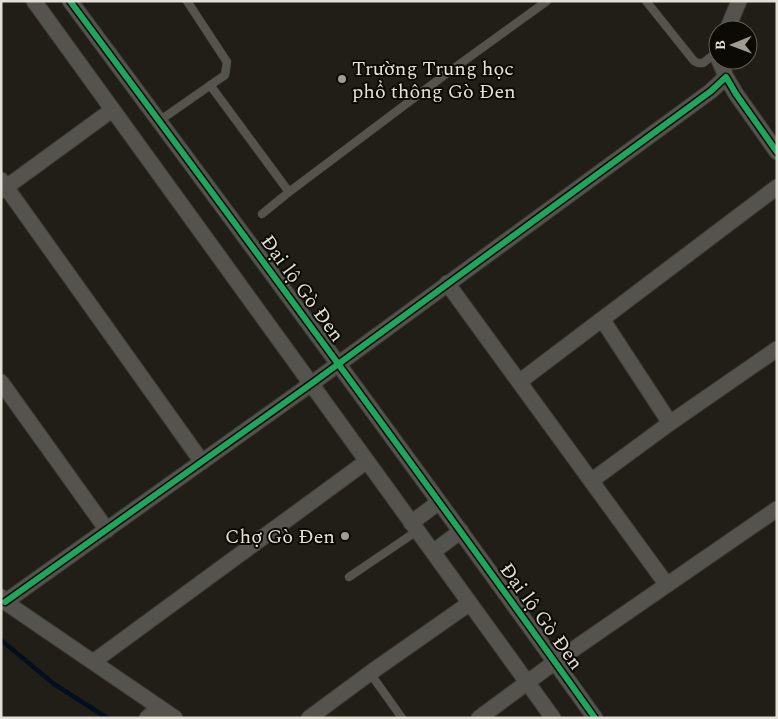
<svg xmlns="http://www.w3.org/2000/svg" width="778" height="719" font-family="Spectral,serif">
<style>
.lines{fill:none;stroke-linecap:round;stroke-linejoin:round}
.stream{stroke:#030f1e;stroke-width:4.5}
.lane-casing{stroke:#3c3b35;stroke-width:9}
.street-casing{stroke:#3c3b35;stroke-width:17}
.lane{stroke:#54534d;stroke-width:8}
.street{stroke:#54534d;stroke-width:15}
.cycleway-casing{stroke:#0b0a05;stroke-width:9}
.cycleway{stroke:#20a55d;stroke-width:6}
.poi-dot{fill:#9e9c93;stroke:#0b0a05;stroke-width:2}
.labels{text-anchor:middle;stroke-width:4;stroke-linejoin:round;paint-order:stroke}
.poi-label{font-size:20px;fill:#e2e0d7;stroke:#0b0a05;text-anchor:start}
.street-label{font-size:20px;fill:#e2e0d7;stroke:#0b0a05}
</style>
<rect width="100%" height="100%" fill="#201e16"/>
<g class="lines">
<!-- stream -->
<path class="stream" d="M1,640L54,684L107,718"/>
<defs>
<path id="lane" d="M646,1L694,61L698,63H703L716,53
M210,85L289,192L446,74L547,1
M159,121L225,75L227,62L187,1
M262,214L289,192
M349,577L417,531
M370,673L402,718"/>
<path id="street" d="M34,1L553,718
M70,1C247,239 423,477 595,718
M727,30L739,1
M719,60L726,77
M1,180L202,462
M1,191L112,110
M447,283L667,585
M602,319L670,423
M1,382L107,530
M519,382L777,187
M591,481L670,423L777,349
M411,523L439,502
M433,552L461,531
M1,597L5,602L175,718
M5,602L311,384L711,91L726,77L736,94L777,152
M93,662L367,461
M147,718L159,707
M309,718L370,673L470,603
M479,718L555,662L777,509"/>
</defs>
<!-- lane casing -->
<use href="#lane" class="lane-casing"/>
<!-- street casing -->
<use href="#street" class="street-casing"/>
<!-- lane -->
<use href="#lane" class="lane"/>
<!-- street -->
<use href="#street" class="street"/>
<defs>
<path id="cycleway" d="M70,1C247,239 423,477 595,718
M5,602L311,384L711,91L726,77L736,94L777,152"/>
</defs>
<!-- cycleway casing -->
<use href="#cycleway" class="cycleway-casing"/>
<!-- cycleway -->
<use href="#cycleway" class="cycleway"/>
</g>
<!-- markers -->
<g class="poi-dot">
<circle cx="342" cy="79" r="5"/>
<circle cx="345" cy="536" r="5"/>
</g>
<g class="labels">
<!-- poi labels -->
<g class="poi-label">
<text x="352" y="75">Trường Trung học<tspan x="352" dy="23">phổ thông Gò Đen</tspan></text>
<text x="335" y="543" text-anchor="end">Chợ Gò Đen</text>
</g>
<!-- street labels -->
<g class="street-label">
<text transform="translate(303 288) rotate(54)" y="7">Đại lộ Gò Đen</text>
<text transform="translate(542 616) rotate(54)" y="7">Đại lộ Gò Đen</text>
</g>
</g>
<!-- border -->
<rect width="778" height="719" fill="none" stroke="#e2e0d7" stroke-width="5"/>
<!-- north arrow -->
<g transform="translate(733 45) rotate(269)"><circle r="24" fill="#0b0a05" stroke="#616059"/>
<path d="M0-4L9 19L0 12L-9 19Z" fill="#9e9c93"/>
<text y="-8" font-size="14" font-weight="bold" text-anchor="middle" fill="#e2e0d7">B</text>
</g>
</svg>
